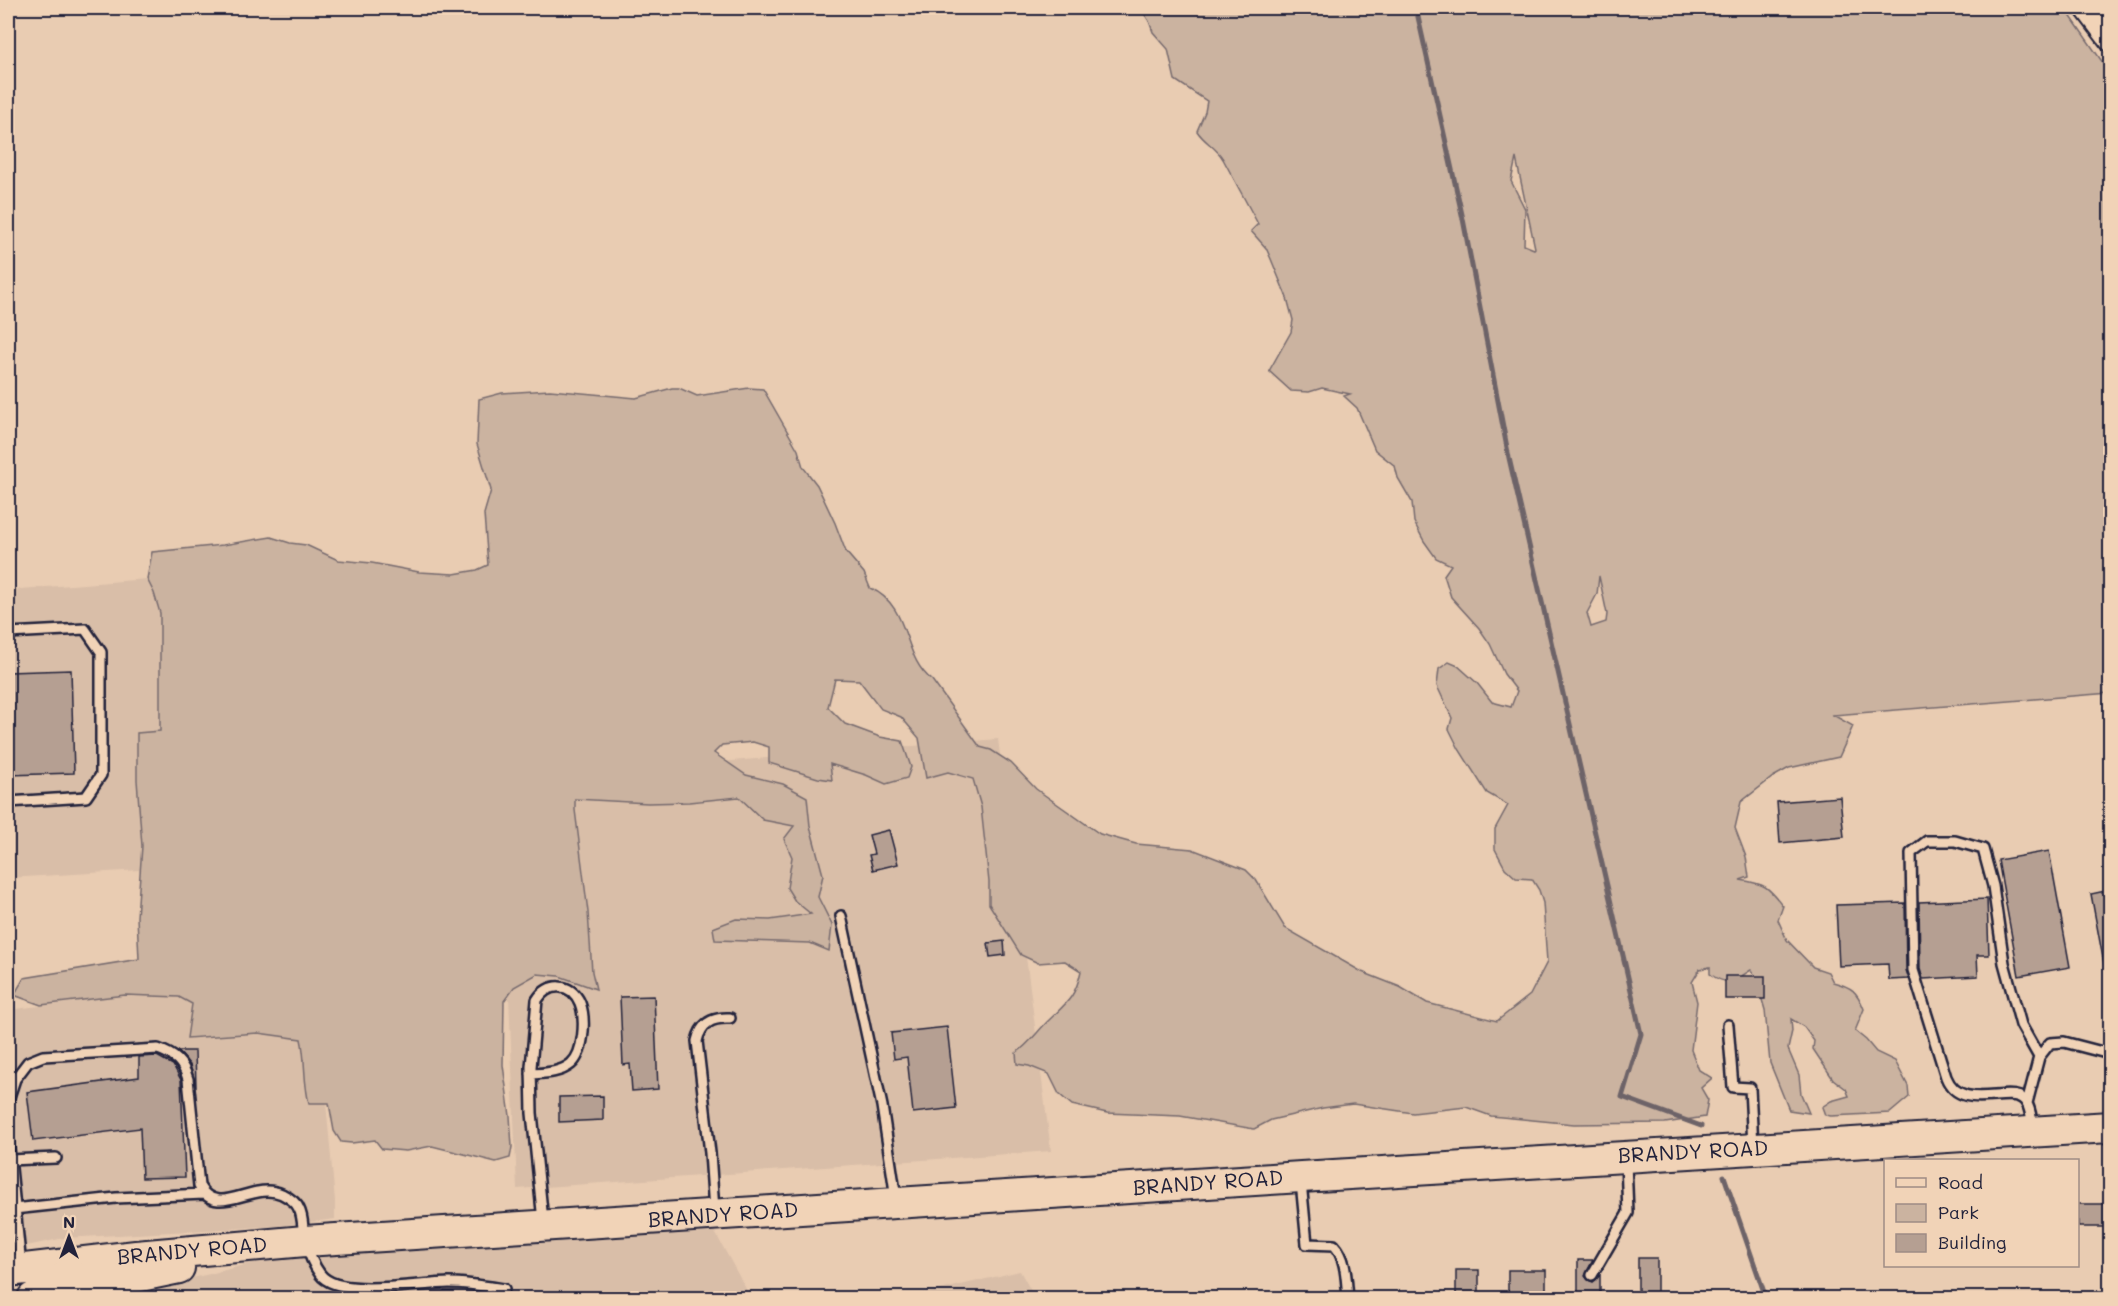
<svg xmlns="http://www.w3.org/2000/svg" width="2118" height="1306" font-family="Mali,sans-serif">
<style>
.built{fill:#d9bea8}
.green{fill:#cbb3a0;stroke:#766a6e;stroke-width:1.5;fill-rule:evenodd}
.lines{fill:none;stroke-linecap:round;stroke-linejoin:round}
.stream{stroke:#6d6368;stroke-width:5}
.building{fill:#b59f92;stroke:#22223b;stroke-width:1.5}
.service-casing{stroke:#22223b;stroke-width:14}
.minor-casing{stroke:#22223b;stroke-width:24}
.primary-casing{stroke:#22223b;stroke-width:34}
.service{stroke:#f1d3b7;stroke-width:9}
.minor{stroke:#f1d3b7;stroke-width:20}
.primary{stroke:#f1d3b7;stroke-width:30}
.labels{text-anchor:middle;stroke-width:4.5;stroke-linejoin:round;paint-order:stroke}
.street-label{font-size:21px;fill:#22223b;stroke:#f1d3b7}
</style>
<rect width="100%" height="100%" fill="#e9ccb2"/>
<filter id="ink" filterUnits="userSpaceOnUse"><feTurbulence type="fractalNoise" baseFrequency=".0167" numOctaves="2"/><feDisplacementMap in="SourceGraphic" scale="12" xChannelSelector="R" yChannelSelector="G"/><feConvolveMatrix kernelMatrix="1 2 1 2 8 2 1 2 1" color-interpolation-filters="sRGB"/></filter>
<g filter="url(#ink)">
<!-- built -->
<path class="built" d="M147,579L154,593L160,613V731L137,734V780L142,846L140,870L8,878V590Z
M998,739L1051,1151L517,1189L500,780Z
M125,995L179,997L192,1004L188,1038L258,1033L301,1039L305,1057V1090L326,1103L335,1201V1219L280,1226L64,1238L8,1250V1010Z
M711,1225L751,1298H100L210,1274L289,1253Z
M1020,1271L1035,1298H906Z"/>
<!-- green -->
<path class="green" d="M1145,8H2065L2110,73V693L1833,715L1853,726L1839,757L1789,768L1773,777L1741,802L1735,828L1746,857L1749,877L1740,880C1765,884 1768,886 1783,906L1778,920L1787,940L1813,967L1828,972L1833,982C1852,987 1857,991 1864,1009L1855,1031L1866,1040L1876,1052L1895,1061L1908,1086L1909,1097L1890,1113L1831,1116L1825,1115L1822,1107L1831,1101L1849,1096L1846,1089L1833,1079L1813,1049L1814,1041L1804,1027L1791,1019L1792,1031L1788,1049L1799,1075L1801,1094L1809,1113L1789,1110L1770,1063L1765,1010L1760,993L1749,985L1754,974L1751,970C1734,981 1728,987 1710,974V967L1700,969L1692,982L1697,1002L1691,1050L1699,1070L1712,1078L1701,1088L1708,1100L1705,1117L1665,1123L1574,1124L1491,1116L1466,1107L1413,1113L1353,1104L1323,1108L1271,1120L1254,1129L1180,1116L1107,1113L1072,1105L1059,1094L1049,1074L1029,1066L1017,1064L1016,1053C1029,1044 1036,1033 1047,1022C1066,1003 1075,999 1081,971L1065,961L1038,963L1021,955L989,904V882L981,807L973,779L948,772L926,778L919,738L901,717L881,709L859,680L835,679L828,707L845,724L880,737L902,741L911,767L907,778L886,784L866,775L830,764L832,780L818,778L769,763V747L753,742L722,745L714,753L746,775L783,784L807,797L810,826L823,875L818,897L832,925L829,951L810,943L715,940L713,928L736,919L770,920L811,914L795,901L787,888L792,857L784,839L794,826L763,820L739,797L689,802L648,803L575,799V810L588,912L592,972L596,989L559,976L537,974L514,987L504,1001L503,1065L510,1116L512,1147L510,1158L496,1162L432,1146L406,1151L382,1149L375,1140L352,1143L341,1142L334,1131L329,1103H309C303,1082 306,1060 301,1039L258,1033L187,1038L192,1004L179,997L125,995L41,1005L14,995L24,978L139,959L137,917L142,846L137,780V733L160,731V613L154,593L147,579L152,552L223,545L271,537L290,543L306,545L338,560L372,563L419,572L454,574L477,570L488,565L484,514L491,490L477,444L479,399L502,393L550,390L636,398L672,388H679L697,396L749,388L763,389L798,450L803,467L817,485L835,523L846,552L864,573L870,588C912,606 901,657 932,680L980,747L991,750L1011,763L1036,789L1100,834L1136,844L1192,849L1246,870L1256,880L1285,928L1362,972L1400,987L1427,1003L1497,1021L1530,995L1547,962L1543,903L1539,890L1532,879L1516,878L1505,868L1495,849V829L1508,805L1487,793L1459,749L1449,729L1452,718L1437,686L1439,669L1449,662L1458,666L1477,683L1492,702L1511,707L1517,691L1504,674L1490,644L1479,628L1451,597L1444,575L1451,565L1436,558L1424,541L1414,522L1412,502L1398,478L1395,466L1375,450L1357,408L1344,396L1350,394L1322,388L1309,392L1291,391L1269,371L1291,332L1293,320L1287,298L1271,259L1266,248L1251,231L1258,224L1223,159C1216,147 1205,143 1197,131L1205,112L1207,101L1175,80L1168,49L1153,32L1149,21L1143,12ZM1516,158L1535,248L1534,249L1524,245L1525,209L1511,181ZM1599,576L1607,614L1606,622L1591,627L1587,613L1597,594Z"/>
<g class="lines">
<!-- stream -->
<path class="stream" d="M1416,8L1463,219L1509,458L1641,1034L1622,1097L1701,1126
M1724,1176L1766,1298"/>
</g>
<!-- building -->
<path class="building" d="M71,670L74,773L8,775V672Z
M1840,797L1844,837L1780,843L1777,802Z
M889,830L898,864L873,870L869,855L874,854L869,835Z
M2049,851L2070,967L2019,976L1998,860Z
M2110,890V963L2104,964L2091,894Z
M1987,899L1989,955H1977L1978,976L1923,979L1920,969L1919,902Z
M1905,903L1906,970L1909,979L1889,980L1888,964L1839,966L1836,905Z
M1004,941L1005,955L990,957L988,943Z
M1725,976H1765V999H1725Z
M654,996L658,1089L632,1091L630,1064L623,1065L620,997Z
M947,1027L956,1108L913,1113L907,1057L894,1059L891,1033Z
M178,1051H195L196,1087L190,1065Z
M157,1056L173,1065L181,1080L185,1177L142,1178L140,1128L33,1141L27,1092L139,1077V1057Z
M603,1096V1120L559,1122V1097Z
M2078,1204H2110V1227H2078Z
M1638,1258H1657V1295H1638Z
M1578,1260H1593L1585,1276L1588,1280L1593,1282L1600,1275V1299H1578Z
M1456,1270H1479V1299H1456Z
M1508,1270H1546V1295H1508Z"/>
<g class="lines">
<defs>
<path id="service" d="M8,633L85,629L101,652V775L86,797L8,802
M841,916L882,1106L896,1198
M1728,1025L1733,1087L1750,1088L1753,1146
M531,1074C544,1073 560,1073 571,1064C584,1053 586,1019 580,1003C571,982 548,982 537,1000L531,1067L532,1113L543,1221
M8,1100L15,1079L28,1062L43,1056L158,1049C175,1055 183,1062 188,1079L199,1186C218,1220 252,1180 282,1194C288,1197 297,1203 299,1209C304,1218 302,1231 305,1241C308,1251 314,1266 320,1274C338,1299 419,1283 449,1283C467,1283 485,1286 504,1289
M2027,1103L2039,1057L2050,1043L2064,1042L2110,1054
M2033,1127C2031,1120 2031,1110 2027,1104C2016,1080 1962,1117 1946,1077L1913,970L1911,853L1927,841H1955L1983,849L1993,886L2004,963L2021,1025L2039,1057
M8,1139L21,1266
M9,1160L56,1158
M1301,1182L1307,1244L1334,1245C1347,1259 1346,1280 1348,1298
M14,1209L116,1198L204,1194
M714,1210L710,1153L697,1041C701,1023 712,1017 730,1018
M1592,1275L1628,1213L1626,1162"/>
<path id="minor" d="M2085,8L2110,41"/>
<path id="primary" d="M8,1271L136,1256L305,1241L1301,1177L2110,1127
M33,1298L179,1268"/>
</defs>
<!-- service casing -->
<use href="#service" class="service-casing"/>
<!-- minor casing -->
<use href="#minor" class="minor-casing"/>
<!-- primary casing -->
<use href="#primary" class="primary-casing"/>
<!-- service -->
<use href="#service" class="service"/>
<!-- minor -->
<use href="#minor" class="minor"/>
<!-- primary -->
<use href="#primary" class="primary"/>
</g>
</g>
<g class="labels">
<!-- street labels -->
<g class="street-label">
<text transform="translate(1693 1152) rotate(-3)" y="7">BRANDY ROAD</text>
<text transform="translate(1208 1183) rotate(-4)" y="7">BRANDY ROAD</text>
<text transform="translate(723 1215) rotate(-4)" y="7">BRANDY ROAD</text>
<text transform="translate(192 1251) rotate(-5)" y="7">BRANDY ROAD</text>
</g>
</g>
<!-- margin -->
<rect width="2118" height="1306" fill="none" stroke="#f1d3b7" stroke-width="30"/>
<rect x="15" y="15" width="2088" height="1276" fill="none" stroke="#22223b" stroke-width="2" filter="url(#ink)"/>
<!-- legend -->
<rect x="1884" y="1159" width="195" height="108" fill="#f1d3b7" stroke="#9e8c85" stroke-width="1.5"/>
<rect x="1896" y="1178" width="30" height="9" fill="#f1d3b7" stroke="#9e8c85" stroke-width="1.5"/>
<text x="1938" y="1189" font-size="18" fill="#22223b">Road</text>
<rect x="1896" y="1204" width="30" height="18" fill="#cbb3a0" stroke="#9e8c85" stroke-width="1.5"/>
<text x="1938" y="1219" font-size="18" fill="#22223b">Park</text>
<rect x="1896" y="1234" width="30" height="18" fill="#b59f92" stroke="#9e8c85" stroke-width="1.5"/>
<text x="1938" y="1249" font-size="18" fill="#22223b">Building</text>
<!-- north arrow -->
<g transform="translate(69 1237)" stroke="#f1d3b7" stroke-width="4.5" paint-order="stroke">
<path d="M0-4.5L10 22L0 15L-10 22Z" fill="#22223b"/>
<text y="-9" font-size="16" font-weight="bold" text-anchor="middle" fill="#22223b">N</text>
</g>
</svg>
